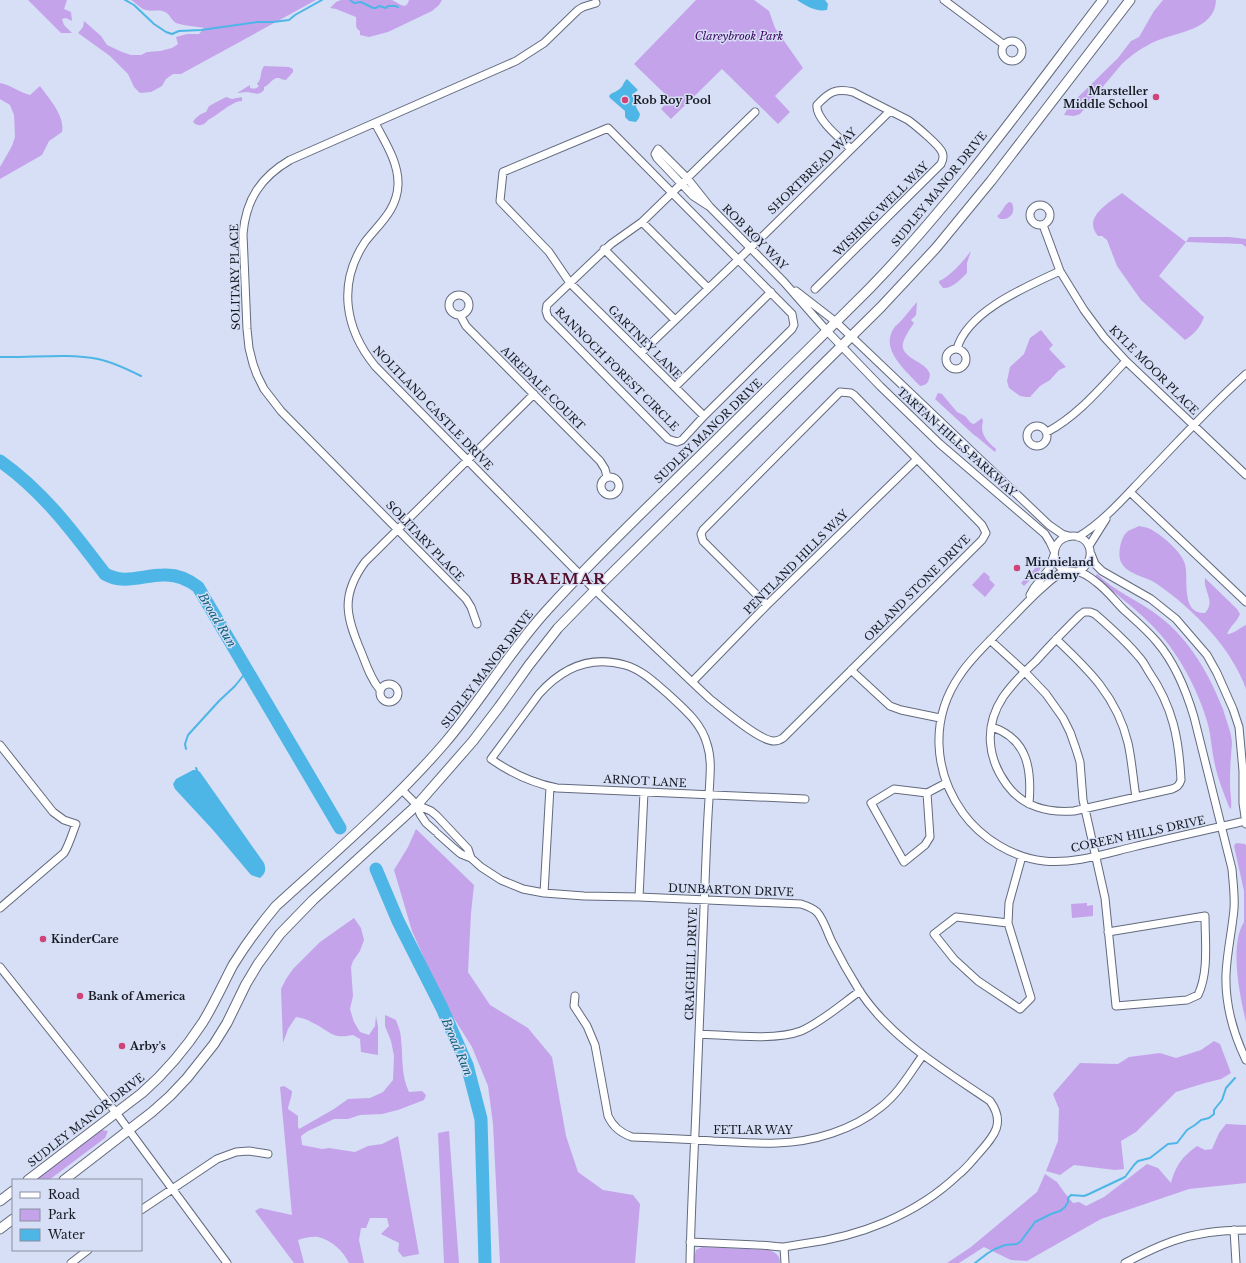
<svg xmlns="http://www.w3.org/2000/svg" width="1246" height="1263" font-family="'Libre Baskerville',serif">
<style>
.green{fill:#c5a3eb}
.water{fill:#4eb6e6}
.lines{fill:none;stroke-linecap:round;stroke-linejoin:round}
.stream{stroke:#4eb6e6;stroke-width:2}
.river{stroke:#4eb6e6;stroke-width:13}
.minor-casing{stroke:#636a7e;stroke-width:9}
.major-casing{stroke:#636a7e;stroke-width:11}
.minor{stroke:#fff;stroke-width:7}
.major{stroke:#fff;stroke-width:9}
.poi-dot{fill:#ce4378;stroke:#d6dff5;stroke-width:1.5}
.labels{text-anchor:middle;stroke-width:3;stroke-linejoin:round;paint-order:stroke}
.park-label{font-size:11px;font-style:italic;fill:#3c0061;stroke:#d6dff5}
.poi-label{font-size:11px;font-weight:bold;fill:#171a22;stroke:#d6dff5;text-anchor:start}
.street-label{font-size:11px;fill:#171a22;stroke:#d6dff5}
.water-label{font-size:12px;font-style:italic;fill:#0a5e7e;stroke:#d6dff5}
.district-label{font-size:15px;font-weight:bold;letter-spacing:1px;fill:#520f2a;stroke:#d6dff5}
</style>
<rect width="100%" height="100%" fill="#d6dff5"/>
<!-- green -->
<path class="green" d="M28,0H67L64,9L71,12L72,21L66,18L62,19L64,25L72,33H61Z
M131,0H316L181,74H173L166,79L162,86L151,92L140,93L134,87L128,74L110,56L78,33L83,27L84,21L101,36L107,45L122,52L131,55H141L147,52L160,51L172,48L178,44L176,37L187,34H199L204,28C198,27 181,25 176,23C171,20 170,14 165,12C159,9 153,12 146,10C141,9 136,3 131,0Z
M341,0H392L401,5L405,6L408,3L409,0H442L439,5L432,11L388,32L369,37L360,35V31C354,28 357,23 356,17L336,9L330,8L336,2Z
M696,0H754L769,11L775,28L803,68L775,96L790,112L778,124L722,69L671,119L661,109L665,104L666,95L634,64Z
M1163,0H1216C1215,30 1177,32 1156,41C1143,47 1131,55 1121,65L1080,114L1074,116L1064,115L1069,106L1118,58L1131,41L1139,37L1154,11Z
M264,66L289,67L293,69V72L286,80C284,80 281,79 279,78C272,77 270,85 264,87V90C259,96 254,93 248,92C244,92 240,93 237,93L250,85V88C254,89 256,89 259,86L257,84C263,77 259,73 264,66Z
M0,83C11,85 19,92 30,95L40,86C49,99 65,115 62,132L49,141L42,155L0,179V167L12,146L15,137L14,115L10,105L0,99Z
M226,97L232,99L242,97V101C232,101 218,115 208,120C204,126 198,127 193,122C196,117 200,114 206,112L209,106Z
M1122,193L1186,242L1189,237H1229L1246,239V247L1242,244L1186,242L1159,276L1204,317C1200,328 1194,334 1185,340L1141,300L1117,266L1107,240L1102,236H1098C1082,217 1109,203 1122,193Z
M1009,202L1012,203C1016,213 1010,220 1000,219L997,216C1002,213 1003,206 1009,202Z
M971,251L967,263V273C961,279 952,289 943,288L939,283V281C950,277 964,260 971,251Z
M917,302L916,315L911,320L914,323C910,329 905,336 903,343C900,356 920,361 926,368C928,370 929,372 930,374C929,381 928,385 920,386C907,371 879,350 894,328C895,326 898,324 900,322C906,315 911,309 917,302Z
M1041,330L1053,345L1049,349L1066,367L1059,370L1050,380L1040,386L1030,397H1026L1020,396L1009,388L1007,381L1010,367L1024,354L1030,338Z
M938,393L942,394L957,412L965,416L971,423L974,424L982,418C984,422 982,423 982,427C982,437 989,443 996,449L995,452L977,437L974,435L935,399Z
M1139,526C1142,527 1146,527 1148,528C1160,533 1182,552 1185,564C1189,579 1180,614 1205,613C1216,601 1203,591 1205,578L1237,609L1240,614C1237,622 1230,626 1227,634C1234,634 1239,628 1246,625V689C1232,648 1192,608 1157,584C1146,576 1127,575 1121,562C1117,554 1121,536 1128,531C1131,529 1136,528 1139,526Z
M1044,559C1042,571 1032,578 1024,586L1021,583Z
M984,572L990,577L989,579L995,585L985,597L972,585Z
M1097,574C1115,592 1140,601 1160,617C1190,640 1209,674 1223,709C1226,720 1231,731 1232,742C1232,747 1231,752 1231,757C1230,766 1230,775 1230,784C1230,793 1232,800 1231,809L1229,807C1223,791 1217,777 1214,760C1211,747 1211,732 1206,718C1198,692 1185,667 1169,645C1149,618 1121,598 1095,577Z
M416,829L474,885L471,913L468,972L490,1005L528,1028L552,1057L566,1136L578,1172L603,1190L633,1195L640,1204L635,1263H500L493,1124L488,1086L472,1047L443,1001L412,931L394,870L408,847Z
M1236,843L1245,844L1246,846V1022C1240,996 1229,946 1244,922V891L1234,846Z
M1087,903V906L1093,905V916L1072,918L1071,904Z
M354,918L361,928L364,940L360,951L353,961L351,967L353,996L350,1009L354,1022L360,1032L369,1035L375,1026L376,1016L378,1027V1055L361,1052L360,1039L353,1035C330,1040 330,1030 311,1022C307,1019 301,1018 296,1017L288,1029L283,1043L281,989L286,979L293,969L320,942Z
M385,1015L396,1020C398,1026 401,1032 401,1039C403,1057 401,1076 409,1092L422,1091L426,1095L424,1100L398,1110L382,1114L360,1115L348,1119H334L308,1131L301,1136L302,1145L322,1149L329,1148L355,1152L368,1146L382,1144L398,1136L419,1254L403,1257L398,1251L399,1243L381,1234L389,1226L387,1218H370L366,1228H361L359,1240L364,1263H349C343,1251 332,1240 318,1237C312,1236 304,1238 298,1240L304,1263H294L255,1211L260,1208L292,1215L280,1087L284,1086L292,1091C292,1097 289,1102 288,1109L298,1116V1127L299,1129L334,1109L348,1099L370,1098L383,1092L393,1080L394,1056L391,1041L385,1026Z
M1214,1041L1220,1044L1231,1073L1221,1079L1205,1083L1176,1092L1136,1132L1121,1141L1124,1169L1115,1170L1074,1165L1060,1175L1046,1171L1058,1141L1059,1109L1053,1094L1080,1063L1118,1064L1129,1057L1160,1053L1176,1058L1201,1050Z
M1226,1124L1246,1125V1183L1189,1189L1101,1219L1027,1261L1011,1260L984,1247L959,1263H947L971,1247L1037,1192L1045,1174L1057,1182L1064,1192L1073,1203L1079,1202L1086,1206L1104,1197L1147,1164L1158,1168L1171,1183C1176,1165 1182,1157 1197,1146L1205,1150L1212,1149L1219,1133Z
M102,1130L108,1131L105,1138L49,1180H35Z
M449,1131L459,1263H444L438,1133Z
M702,1247L769,1250C776,1253 780,1255 780,1263H694V1256L696,1250Z"/>
<!-- water -->
<path class="water" d="M797,0H825L828,4L827,10C816,12 806,6 797,0Z
M627,79L638,90L633,94L634,96L638,99L639,101L636,107L640,114L639,118L636,122L629,121L625,117V111L610,98L609,96C612,92 614,93 618,90C623,88 623,82 627,79Z
M193,770H197L200,772L264,863C266,869 266,873 260,878L251,875L213,830L175,789L173,784L176,779Z"/>
<g class="lines">
<!-- stream -->
<path class="stream" d="M125,0L134,5L154,24L166,32L172,34L179,31L201,30L258,22H273L289,20L295,15L322,0
M350,0L354,3L361,2L373,8H376L379,6L386,8L388,6H395L398,7
M0,357C32,358 66,353 98,359C113,362 127,369 141,376
M186,749L185,744L188,735L219,701L235,686L243,676L246,670
M196,768L197,770
M975,1263L988,1253L995,1249L1005,1245L1017,1244L1021,1241L1035,1222L1051,1214L1060,1211L1065,1207L1068,1202V1198L1071,1195L1084,1196L1089,1194L1125,1177L1134,1165L1138,1161L1150,1158L1168,1144L1177,1143L1187,1130L1195,1125L1201,1120L1209,1118L1214,1114V1110L1222,1100L1226,1088L1235,1078"/>
<!-- river -->
<path class="river" d="M0,461C43,491 74,533 105,574C124,585 143,575 163,575C177,574 188,579 198,587L340,828
M376,869L398,921L442,1008L467,1065L481,1119L485,1263"/>
<defs>
<path id="minor" d="M944,0L1003,44
M1002 51a10 10 0 1 1 20 0a10 10 0 1 1-20 0Z
M375,123C385,142 399,163 398,185C397,210 379,224 365,242C337,284 345,329 375,366L595,590L710,699C723,709 759,741 774,741C777,741 780,740 783,738L982,540L986,533L982,525L854,395L851,393L840,392L703,530L701,534L703,541L767,605
M1030 215a10 10 0 1 1 20 0a10 10 0 1 1-20 0Z
M710,207L693,196L657,158L655,154L658,149L687,178L710,207L784,282L827,331L880,386L940,444L1045,534L1050,542L1054,551
M642,222L708,288
M1043,225L1060,271L1084,310L1104,337L1126,361L1246,475
M604,249L675,320
M815,289L941,164C943,160 944,156 942,152C939,145 915,125 908,120L853,92C835,88 829,92 817,105C815,119 842,140 851,149
M796,291L836,322L1049,525L1062,534L1069,536
M449 305a10 10 0 1 1 20 0a10 10 0 1 1-20 0Z
M460,315L466,326L600,461L605,469L607,477
M946 359a10 10 0 1 1 20 0a10 10 0 1 1-20 0Z
M957,349C967,311 1028,286 1060,271
M641,353L766,233L890,111
M675,387L771,292
M704,416L570,283L547,305L546,311L548,317L668,439L677,442L682,440L704,416L792,329L794,325L792,314L608,128L503,172L500,201L549,252L570,283L611,244L642,222L755,112
M1027 436a10 10 0 1 1 20 0a10 10 0 1 1-20 0Z
M1047,432C1078,416 1102,386 1126,361
M601 486a9 9 0 1 1 18 0a9 9 0 1 1-18 0Z
M1130,492L1246,602
M1078,537C1102,523 1123,499 1142,479C1176,444 1209,407 1246,374
M1089,546L1106,519
M1091,554L1095,564L1102,571L1151,599L1176,619L1207,655L1217,673L1233,709L1239,727L1243,771V803L1246,824
M1064,570C1039,588 1022,608 1000,630C987,644 971,658 960,675C930,718 933,771 963,813C981,838 1013,858 1044,861C1074,864 1104,854 1133,847C1170,838 1207,830 1245,821
M1077,572C1101,560 1089,530 1067,537C1055,540 1050,556 1059,566C1065,572 1070,571 1078,572C1085,573 1091,578 1096,582C1107,590 1115,601 1124,610C1135,620 1147,630 1157,642C1175,663 1186,690 1194,717L1232,869C1233,883 1235,896 1234,909C1232,931 1227,952 1226,974C1225,1004 1233,1033 1246,1060
M1030,595L1034,588L1049,569L1054,555
M1084,612H1090L1095,614C1110,627 1126,641 1139,657C1143,661 1146,667 1149,672C1173,707 1179,739 1181,780C1179,786 1177,787 1172,789L1074,811C1049,813 1023,807 1007,785C987,758 984,726 1003,697C1012,684 1024,672 1036,661C1050,645 1065,630 1080,615Z
M477,624L471,607L466,599L281,411L264,389L257,375L253,364L249,348L247,329L243,234C246,199 261,177 290,160L516,61L544,43L578,10L583,7L596,3
M1056,639C1089,670 1117,697 1128,743C1132,761 1133,779 1136,797
M990,640L1025,672L1046,694L1063,718L1070,732L1076,749L1080,762L1083,800L1105,898L1116,1006L1187,1000L1198,995C1209,972 1205,941 1205,916L1108,932
M851,670L890,706L901,710L940,718
M692,682L767,605L917,459
M380 693a9 9 0 1 1 18 0a9 9 0 1 1-18 0Z
M380,690C371,679 367,667 362,654C346,617 340,596 365,562L534,394
M992,727C1028,739 1032,770 1029,804
M0,745L53,812L64,820L76,824C72,834 69,845 64,853L0,908
M402,790L417,805L420,814L426,823L435,831
M927,793L930,837L925,845L904,862L871,803L894,789L927,793L946,783
M417,805L431,811L437,816L468,849L471,858
M438,834L456,850L461,854L471,858L481,867L501,880L523,889L544,893L584,896L639,897L801,904C807,906 813,908 817,912C824,920 827,932 832,942C840,958 849,974 859,990C890,1038 943,1069 990,1101C1006,1123 994,1136 979,1153C972,1161 966,1169 958,1175C916,1215 859,1237 802,1244C796,1245 790,1246 784,1247C776,1247 766,1245 757,1245C735,1244 713,1243 690,1242
M544,893L550,787
M639,897L644,792
M1008,923L1031,998L1020,1009L978,981L954,959L934,934L956,917L1008,923L1009,903L1022,856
M0,967L117,1114L227,1263
M575,996L574,1006L587,1026L595,1045L608,1116C613,1127 620,1133 632,1137C659,1138 686,1139 713,1141C734,1142 756,1144 777,1143C813,1142 853,1130 881,1107C899,1093 910,1073 923,1055
M699,1034C727,1035 775,1041 801,1031C820,1023 842,1004 860,991
M141,1210L217,1159L236,1152L249,1151L268,1154
M1234,1230L1236,1263
M784,1247L785,1263
M71,1263L88,1250
M690,1263C691,1203 695,1143 697,1083C700,1016 702,950 705,884C706,856 707,828 709,799C709,781 713,762 707,744C701,722 683,708 667,693C654,682 642,670 625,665C590,655 562,668 539,694L491,759C511,773 532,783 557,788L805,799
M1125,1263C1140,1255 1156,1247 1173,1241C1196,1233 1222,1230 1246,1230"/>
<path id="major" d="M28,1180L142,1093C166,1072 186,1048 203,1022C214,1004 223,984 233,965C246,944 260,925 276,906C333,854 393,803 444,744C481,701 510,650 549,608C599,553 652,503 704,452C760,397 815,343 870,288C956,199 1028,98 1103,0
M64,1180L152,1112L170,1096L187,1078L214,1044L227,1023L246,984L258,964L280,934L313,900L417,805L473,741L499,707L529,665L558,628L595,590L881,307L936,248L991,181L1130,0
M0,1201L13,1191
M0,1229L13,1219"/>
</defs>
<!-- minor casing -->
<use href="#minor" class="minor-casing"/>
<!-- major casing -->
<use href="#major" class="major-casing"/>
<!-- minor -->
<use href="#minor" class="minor"/>
<!-- major -->
<use href="#major" class="major"/>
</g>
<!-- markers -->
<g class="poi-dot">
<circle cx="1156" cy="97" r="4"/>
<circle cx="625" cy="100" r="4"/>
<circle cx="1017" cy="568" r="4"/>
<circle cx="43" cy="939" r="4"/>
<circle cx="80" cy="996" r="4"/>
<circle cx="122" cy="1046" r="4"/>
</g>
<g class="labels">
<!-- park labels -->
<g class="park-label">
<text x="739" y="40">Clareybrook Park</text>
</g>
<!-- poi labels -->
<g class="poi-label">
<text x="1148" y="95" text-anchor="end">Marsteller<tspan x="1148" dy="13">Middle School</tspan></text>
<text x="633" y="104">Rob Roy Pool</text>
<text x="1025" y="566">Minnieland<tspan x="1025" dy="13">Academy</tspan></text>
<text x="51" y="943">KinderCare</text>
<text x="88" y="1000">Bank of America</text>
<text x="130" y="1050">Arby's</text>
</g>
<!-- street labels -->
<g class="street-label">
<text transform="translate(812 171) rotate(-44)" y="4">SHORTBREAD WAY</text>
<text transform="translate(939 189) rotate(-51)" y="4">SUDLEY MANOR DRIVE</text>
<text transform="translate(881 209) rotate(-45)" y="4">WISHING WELL WAY</text>
<text transform="translate(755 237) rotate(45)" y="4">ROB ROY WAY</text>
<text transform="translate(235 277) rotate(-91)" y="4">SOLITARY PLACE</text>
<text transform="translate(645 342) rotate(45)" y="4">GARTNEY LANE</text>
<text transform="translate(617 369) rotate(45)" y="4">RANNOCH FOREST CIRCLE</text>
<text transform="translate(1154 370) rotate(45)" y="4">KYLE MOOR PLACE</text>
<text transform="translate(543 388) rotate(45)" y="4">AIREDALE COURT</text>
<text transform="translate(433 408) rotate(46)" y="4">NOLTLAND CASTLE DRIVE</text>
<text transform="translate(708 431) rotate(-44)" y="4">SUDLEY MANOR DRIVE</text>
<text transform="translate(957 442) rotate(42)" y="4">TARTAN HILLS PARKWAY</text>
<text transform="translate(425 541) rotate(46)" y="4">SOLITARY PLACE</text>
<text transform="translate(796 562) rotate(-45)" y="4">PENTLAND HILLS WAY</text>
<text transform="translate(917 588) rotate(-45)" y="4">ORLAND STONE DRIVE</text>
<text transform="translate(487 669) rotate(-53)" y="4">SUDLEY MANOR DRIVE</text>
<text transform="translate(645 781) rotate(3)" y="4">ARNOT LANE</text>
<text transform="translate(1138 834) rotate(-12)" y="4">COREEN HILLS DRIVE</text>
<text transform="translate(731 890) rotate(2)" y="4">DUNBARTON DRIVE</text>
<text transform="translate(691 964) rotate(-88)" y="4">CRAIGHILL DRIVE</text>
<text transform="translate(86 1120) rotate(-38)" y="4">SUDLEY MANOR DRIVE</text>
<text x="753" y="1134">FETLAR WAY</text>
</g>
<!-- water labels -->
<g class="water-label">
<text transform="translate(217 620) rotate(59)" y="4">Broad Run</text>
<text transform="translate(457 1047) rotate(67)" y="4">Broad Run</text>
</g>
<!-- district labels -->
<g class="district-label">
<text x="558" y="584">BRAEMAR</text>
</g>
</g>
<!-- legend -->
<rect x="12" y="1179" width="130" height="72" fill="#d6dff5" stroke="#8a90a1"/>
<rect x="20" y="1192" width="20" height="6" fill="#ffffff" stroke="#8a90a1"/>
<text x="48" y="1199" font-size="12" fill="#171a22">Road</text>
<rect x="20" y="1209" width="20" height="12" fill="#c5a3eb" stroke="#8a90a1"/>
<text x="48" y="1219" font-size="12" fill="#171a22">Park</text>
<rect x="20" y="1229" width="20" height="12" fill="#4eb6e6" stroke="#8a90a1"/>
<text x="48" y="1239" font-size="12" fill="#171a22">Water</text>
</svg>
